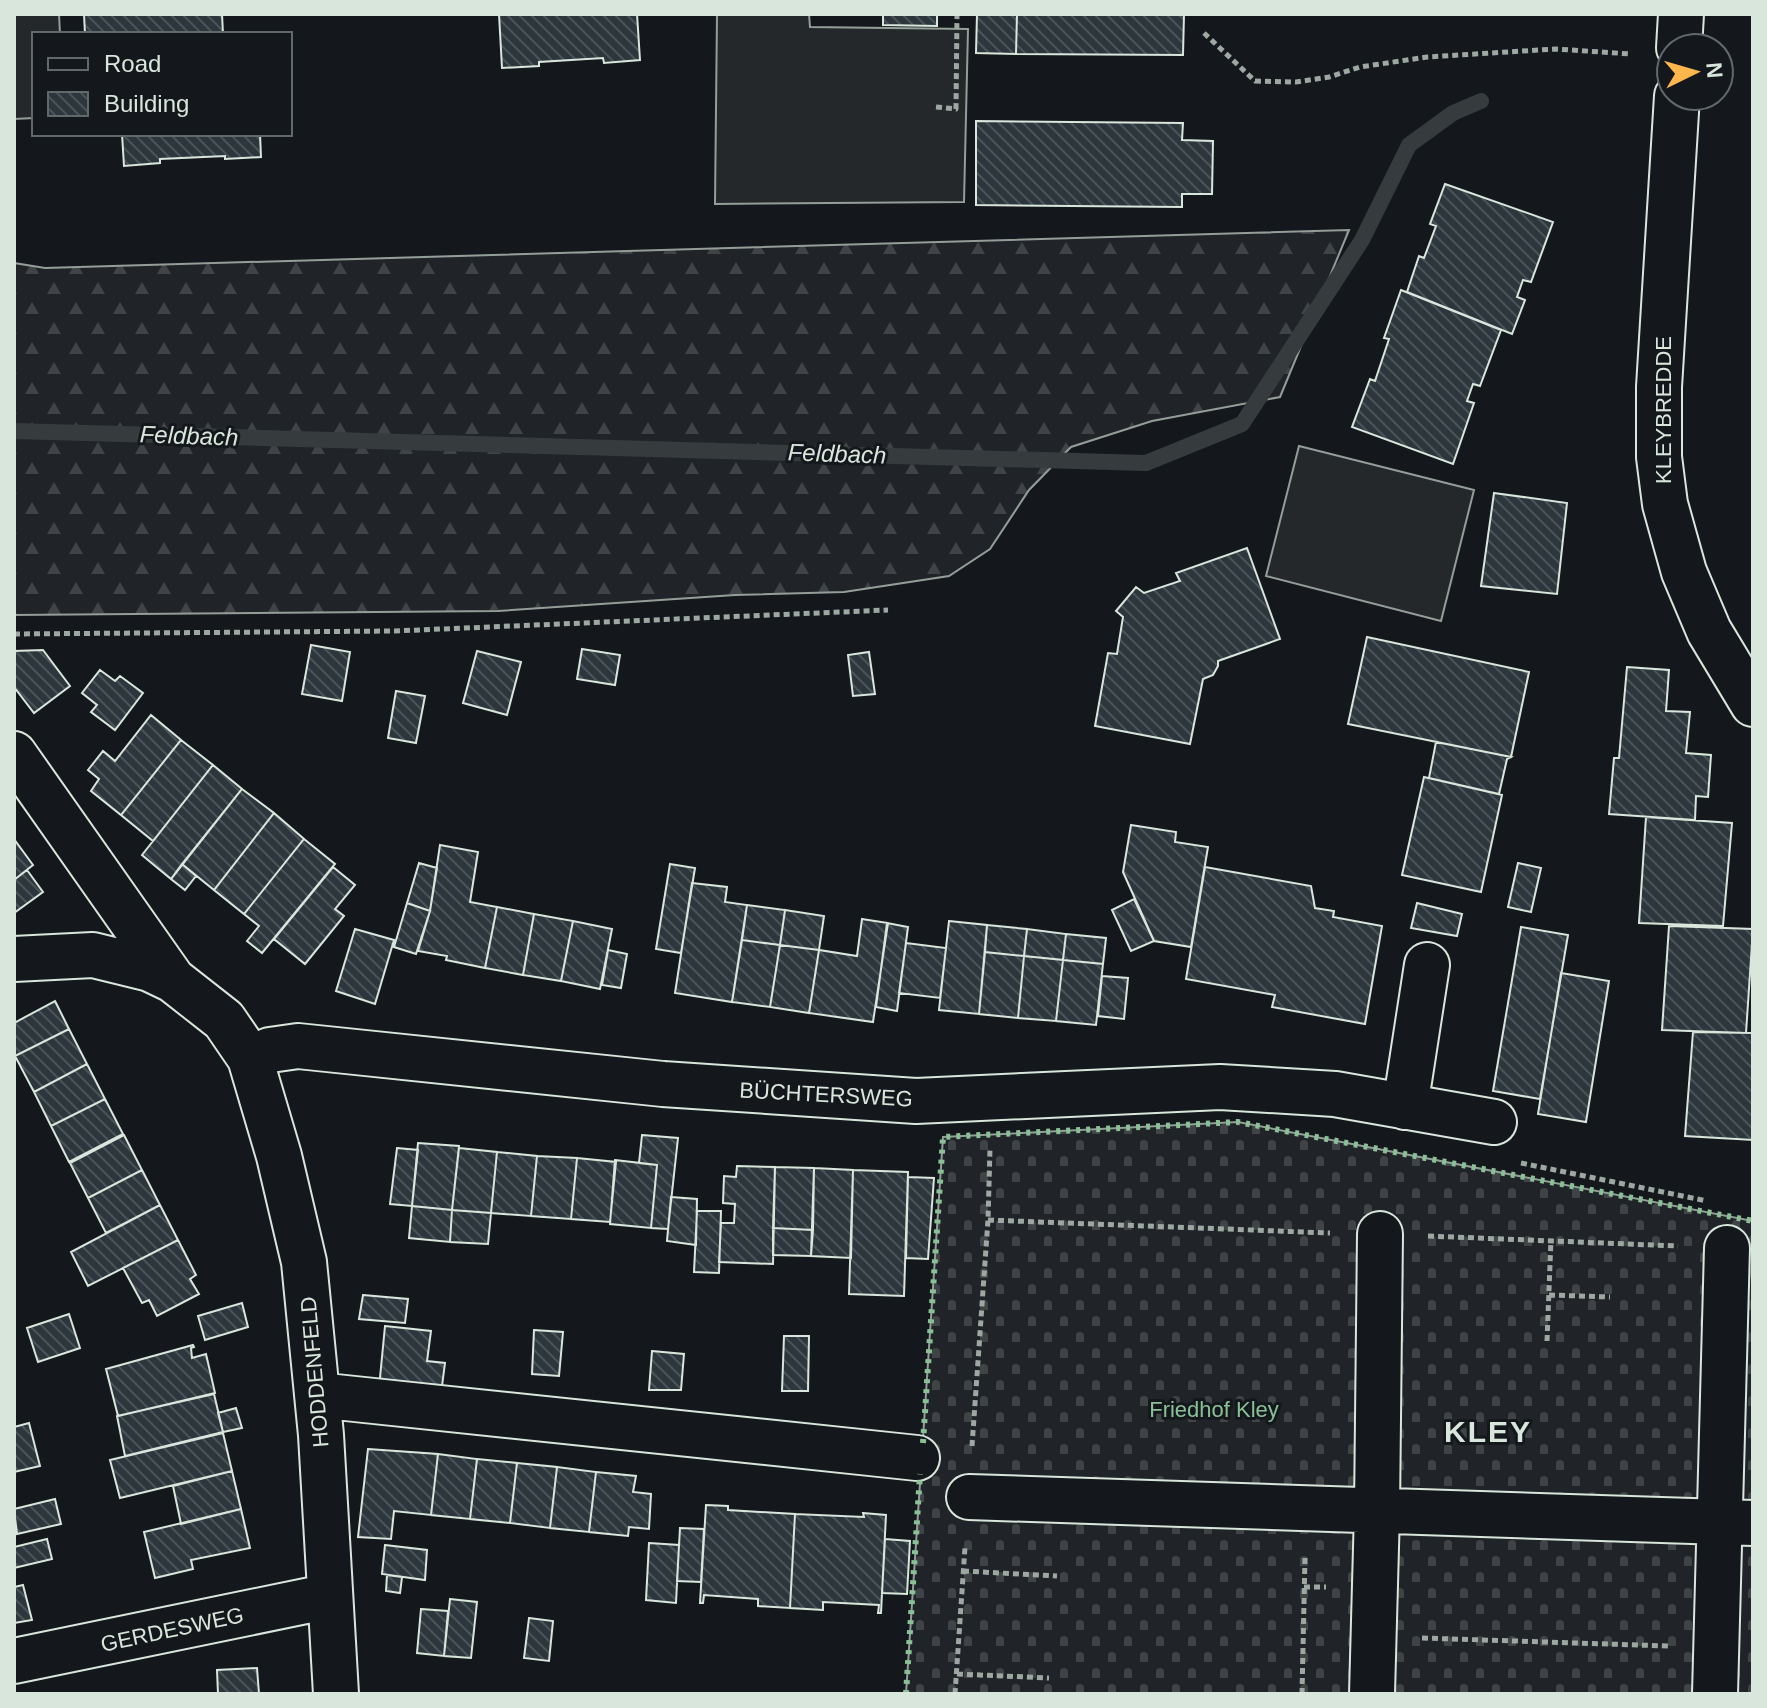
<svg xmlns="http://www.w3.org/2000/svg" width="1767" height="1708" font-family="Helvetica,sans-serif">
<style>
.forest{fill:url(#forest-firs);stroke:#939e99;stroke-width:2}
.cemetery{fill:url(#cemetery-stones);stroke:#939e99;stroke-width:2}
.parking{fill:#24282b;stroke:#939e99;stroke-width:2}
.lines{fill:none;stroke-linecap:round;stroke-linejoin:round}
.stream{stroke:#363b3e;stroke-width:16}
.building{fill:url(#building-back-hatch);stroke:#d8e6dc;stroke-width:2}
.minor-casing{stroke:#d8e6dc;stroke-width:48}
.path{stroke:#9da8a2;stroke-width:5;stroke-dasharray:6 4;stroke-linecap:butt}
.minor{stroke:#14181c;stroke-width:44}
.hedge{stroke:#8ac095;stroke-width:6;stroke-dasharray:4 6;stroke-linecap:butt}
.labels{text-anchor:middle;stroke-width:6;stroke-linejoin:round;paint-order:stroke}
.street-label{font-size:22px;fill:#d8e6dc;stroke:#14181c}
.park-label{font-size:22px;fill:#8ac095;stroke:#14181c}
.water-label{font-size:24px;font-style:italic;fill:#d8e6dc;stroke:#14181c}
.district-label{font-size:30px;font-weight:bold;letter-spacing:2px;fill:#d8e6dc;stroke:#14181c}
</style>
<defs>
<pattern id="forest-firs" width="22" height="20" patternUnits="userSpaceOnUse" patternTransform="scale(2)"><rect width="22" height="20" fill="#202428"/><path d="M5 1l3.5 6h-7zM16 11l3.5 6h-7z" fill="#404447"/></pattern>
<pattern id="cemetery-stones" width="16" height="16" patternUnits="userSpaceOnUse" patternTransform="scale(2)"><rect width="16" height="16" fill="#202428"/><path d="M2 7V4a2 2 0 0 1 4 0v3zM10 15v-3a2 2 0 0 1 4 0v3z" fill="#404447"/></pattern>
<pattern id="building-back-hatch" width="6" height="6" patternUnits="userSpaceOnUse" patternTransform="scale(2)"><rect width="6" height="6" fill="#2c363c"/><path d="M-1 5l2 2M0 0l6 6M5-1l2 2" fill="none" stroke="#4a5358"/></pattern>
</defs>
<rect width="100%" height="100%" fill="#14181c"/>
<!-- forest -->
<path class="forest" d="M1349,230L1280,397L1152,421L1071,447L1029,490L990,549L949,576L844,592L735,595L498,611L14,615V263L45,268Z"/>
<!-- cemetery -->
<path class="cemetery" d="M1238,1122L1753,1221V1694H906L943,1137Z"/>
<!-- parking -->
<path class="parking" d="M14,14H59L60,34H34V118L14,119Z
M717,14H809L810,27L968,29L964,202L715,204Z
M1299,446L1474,490L1441,621L1266,576Z"/>
<g class="lines">
<!-- stream -->
<path class="stream" d="M14,431L1146,463L1242,424L1362,240L1409,145L1453,113L1481,101"/>
</g>
<!-- building -->
<path class="building" d="M84,14H222L223,34H85Z
M499,14H637L640,60L604,63L603,58L539,62V66L502,68Z
M883,14H937V26L883,25Z
M977,14H1017L1016,54L976,53Z
M1017,14H1184L1183,55L1016,54Z
M976,121L1183,123L1182,140L1213,141L1212,194H1182V207L976,205Z
M122,134H260L261,157L225,159V156L160,159V163L124,166Z
M1445,184L1553,222L1531,282L1523,280L1517,297L1525,300L1512,334L1407,292L1419,256L1424,258L1436,226L1430,224Z
M1401,290L1501,330L1480,386L1473,384L1467,401L1474,403L1453,464L1352,427L1370,379L1375,381L1389,339L1384,338Z
M1494,493L1567,503L1557,594L1481,586Z
M1247,548L1280,639L1218,661V666L1213,675L1203,679L1190,744L1095,726L1108,653L1117,654L1123,617L1116,611L1136,587L1144,593L1180,581L1176,573Z
M1367,637L1529,672L1511,757L1348,724Z
M311,645L350,652L342,701L302,694Z
M582,649L620,655L615,685L577,679Z
M43,650L70,686L34,713L14,687V651Z
M477,651L521,662L507,715L463,703Z
M869,652L875,694L853,696L848,655Z
M1627,667L1669,670L1666,711L1690,712L1686,753L1711,755L1708,797L1696,796L1695,820L1609,814L1614,758H1619Z
M100,670L115,681L120,676L143,693L115,730L91,712L97,705L82,693Z
M396,691L425,696L416,743L388,738Z
M151,715L181,740L121,815L91,791L99,779L88,770L103,751L115,761Z
M181,740L213,765L153,841L121,815Z
M1436,742L1511,757L1507,759L1499,794L1429,778Z
M213,765L242,789L171,879L142,855Z
M1424,777L1502,795L1481,892L1402,875Z
M242,789L274,813L214,890L182,864Z
M274,813L304,839L244,914L214,890Z
M1646,817L1732,823L1723,926L1639,923Z
M1131,825L1176,832L1175,842L1208,847L1191,947L1154,941L1123,872Z
M14,839L33,865L14,880Z
M304,839L335,864L262,953L247,941L259,926L244,914Z
M440,845L478,852L470,902L497,907L485,968L446,960L447,956L418,951L430,911Z
M419,863L437,868L430,911L407,903Z
M1518,863L1541,868L1531,912L1508,907Z
M182,864L196,876L185,890L171,879Z
M670,864L695,868L681,953L656,949Z
M333,867L355,885L335,909L344,916L305,964L274,939Z
M1205,867L1311,886L1315,908L1334,911L1333,917L1382,926L1365,1024L1272,1007L1275,995L1186,979Z
M27,870L43,892L14,913V880Z
M692,883L727,887L725,902L747,905L732,1002L675,993Z
M1134,899L1154,941L1131,951L1112,910Z
M407,903L430,911L416,954L394,947Z
M1417,903L1462,914L1457,936L1411,928Z
M747,905L785,910L780,945L742,940Z
M497,907L534,914L523,975L485,968Z
M785,910L824,916L819,950L780,945Z
M534,914L573,921L561,981L523,975Z
M862,919L888,923L873,1022L809,1013L819,950L857,956Z
M573,921L612,929L600,989L561,981Z
M949,921L987,925L979,1014L939,1010Z
M887,923L908,927L897,1011L876,1007Z
M987,925L1027,929L1024,956L985,952Z
M1669,926L1753,929L1746,1033L1662,1030Z
M1521,927L1568,935L1540,1099L1493,1091Z
M355,929L394,940L375,1004L336,991Z
M1027,929L1066,934L1063,960L1024,956Z
M1066,934L1106,938L1103,964L1063,960Z
M742,940L780,945L770,1007L732,1002Z
M906,943L946,948L940,998L899,993Z
M780,945L819,950L809,1013L770,1007Z
M608,950L627,954L621,988L602,985Z
M985,952L1024,956L1018,1018L979,1014Z
M1024,956L1063,960L1056,1021L1018,1018Z
M1063,960L1103,964L1096,1025L1056,1021Z
M1561,973L1609,981L1586,1122L1538,1114Z
M1102,976L1128,978L1124,1019L1098,1016Z
M55,1001L69,1029L15,1056L14,1023Z
M69,1029L87,1064L34,1092L15,1056Z
M1693,1032L1753,1033V1140L1685,1136Z
M87,1064L105,1099L51,1126L34,1092Z
M105,1099L123,1134L69,1162L51,1126Z
M124,1135L142,1170L88,1198L70,1163Z
M642,1135L678,1138L668,1229L651,1228L657,1165L639,1163Z
M418,1143L459,1146L452,1210L412,1206Z
M397,1148L418,1150L412,1206L390,1204Z
M459,1148L497,1152L491,1213L452,1210Z
M497,1152L537,1156L531,1216L491,1213Z
M537,1156L577,1158L571,1219L531,1216Z
M577,1158L616,1162L610,1222L571,1219Z
M615,1160L657,1165L651,1228L610,1224Z
M737,1166L775,1167L773,1264L719,1262L721,1223H734L735,1204L723,1203L724,1176L736,1177Z
M775,1167L814,1168L813,1230L773,1228Z
M814,1168L853,1170L851,1258L811,1256Z
M142,1170L160,1205L106,1233L88,1198Z
M853,1170L908,1172L904,1296L849,1294Z
M908,1177L934,1178L928,1259L906,1258Z
M671,1197L697,1199L696,1245L667,1241Z
M160,1205L178,1240L88,1286L71,1252Z
M412,1206L452,1210L450,1242L409,1238Z
M452,1210L491,1213L488,1244L450,1242Z
M697,1211H721L719,1273L694,1272Z
M773,1228L813,1230L811,1256L773,1255Z
M178,1240L196,1275L190,1279L199,1294L157,1316L149,1300L142,1303L123,1268Z
M363,1295L408,1299L405,1323L359,1319Z
M242,1303L248,1327L205,1340L198,1316Z
M69,1314L80,1348L38,1362L27,1328Z
M385,1326L431,1331L427,1361L445,1363L441,1394L379,1388Z
M534,1330L563,1332L559,1376L532,1374Z
M784,1336H809L808,1391H782Z
M193,1345L194,1347L191,1348L192,1358L206,1354L215,1393L118,1416L106,1369Z
M652,1351L684,1354L681,1390H649Z
M214,1394L223,1432L125,1456L117,1416Z
M236,1408L242,1428L223,1432L218,1413Z
M29,1423L40,1466L14,1472V1427Z
M223,1433L232,1471L120,1498L110,1460Z
M368,1449L438,1454L431,1515L394,1511L391,1539L358,1537Z
M438,1454L477,1459L470,1519L431,1515Z
M477,1459L517,1463L510,1523L470,1519Z
M517,1463L557,1467L550,1528L510,1523Z
M557,1467L596,1472L589,1532L550,1528Z
M232,1471L241,1509L181,1524L173,1486Z
M596,1472L636,1476L633,1492L651,1494L649,1529L629,1527L628,1536L589,1532Z
M55,1499L61,1524L17,1534L14,1509Z
M706,1505L728,1506V1510L795,1514L790,1608L758,1606V1599L704,1595L703,1603H700Z
M241,1509L250,1548L191,1560L193,1569L155,1578L144,1532Z
M863,1513L886,1515L881,1613H878L879,1605L823,1602V1610L790,1608L795,1514L864,1517Z
M680,1528L704,1529L701,1582L677,1581Z
M47,1539L52,1559L14,1568V1547Z
M885,1539L910,1541L907,1594L882,1593Z
M649,1543L679,1545L676,1603L646,1600Z
M385,1545L427,1550L425,1580L382,1574Z
M387,1575L402,1577L400,1593L386,1591Z
M23,1585L32,1620L14,1623V1587Z
M450,1599L477,1602L471,1658L444,1656Z
M421,1609L448,1611L444,1656L417,1653Z
M529,1618L553,1621L549,1661L524,1658Z
M257,1668L259,1694H218L217,1670Z"/>
<g class="lines">
<defs>
<path id="minor" d="M1679,48L1681,14
M1677,96L1659,387V457L1665,504L1684,572L1709,631L1753,704
M14,754L173,980
M14,959L93,955L150,969L173,980L224,1020L250,1058L279,1156L304,1262L321,1435L336,1694
M250,1058L270,1050L298,1046L663,1084L916,1101L1220,1087L1335,1094L1494,1122
M1405,1107L1427,965
M317,1395L917,1458
M969,1497L1753,1523
M14,1661L330,1596
M1372,1694L1377,1511L1380,1234
M1715,1694L1727,1248"/>
</defs>
<!-- minor casing -->
<use href="#minor" class="minor-casing"/>
<!-- path -->
<path class="path" d="M1204,33L1255,81L1296,82L1329,77L1360,67L1427,57L1556,49L1631,54
M936,107L956,109L957,14
M14,634L395,631L888,610
M1521,1163L1707,1201
M988,1220L1330,1233
M1428,1236L1678,1246
M1549,1295L1610,1297
M1547,1341L1551,1239
M972,1446L988,1220L990,1148
M963,1571L1057,1576
M1304,1587H1326
M1422,1638L1668,1646
M957,1674L1049,1678
M955,1694L965,1547
M1302,1694L1305,1557"/>
<!-- minor -->
<use href="#minor" class="minor"/>
<!-- hedge -->
<path class="hedge" d="M923,1443L943,1137L1238,1122L1753,1221
M906,1694L920,1474"/>
</g>
<g class="labels">
<!-- street labels -->
<g class="street-label">
<text transform="translate(1663 410) rotate(-90)" y="8">KLEYBREDDE</text>
<text transform="translate(826 1094) rotate(3)" y="8">BÜCHTERSWEG</text>
<text transform="translate(314 1372) rotate(-95)" y="8">HODDENFELD</text>
<text transform="translate(172 1629) rotate(-12)" y="8">GERDESWEG</text>
</g>
<!-- park labels -->
<g class="park-label">
<text x="1214" y="1417">Friedhof Kley</text>
</g>
<!-- water labels -->
<g class="water-label">
<text transform="translate(189 436) rotate(2)" y="8">Feldbach</text>
<text transform="translate(837 454) rotate(2)" y="8">Feldbach</text>
</g>
<!-- district labels -->
<g class="district-label">
<text x="1488" y="1442">KLEY</text>
</g>
</g>
<!-- border -->
<rect width="1767" height="1708" fill="none" stroke="#d8e6dc" stroke-width="32"/>
<!-- legend -->
<rect x="32" y="32" width="260" height="104" fill="#14181c" stroke="#626a69" stroke-width="2"/>
<rect x="48" y="58" width="40" height="12" fill="#14181c" stroke="#626a69" stroke-width="2"/>
<text x="104" y="72" font-size="24" fill="#d8e6dc">Road</text>
<rect x="48" y="92" width="40" height="24" fill="url(#building-back-hatch)" stroke="#626a69" stroke-width="2"/>
<text x="104" y="112" font-size="24" fill="#d8e6dc">Building</text>
<!-- north arrow -->
<g transform="translate(1695 72) rotate(85)"><circle r="38" fill="#14181c" stroke="#626a69" stroke-width="2"/>
<path d="M0-6L14 30L0 20L-14 30Z" fill="#ffb74d"/>
<text y="-12" font-size="22" font-weight="bold" text-anchor="middle" fill="#d8e6dc">N</text>
</g>
</svg>
